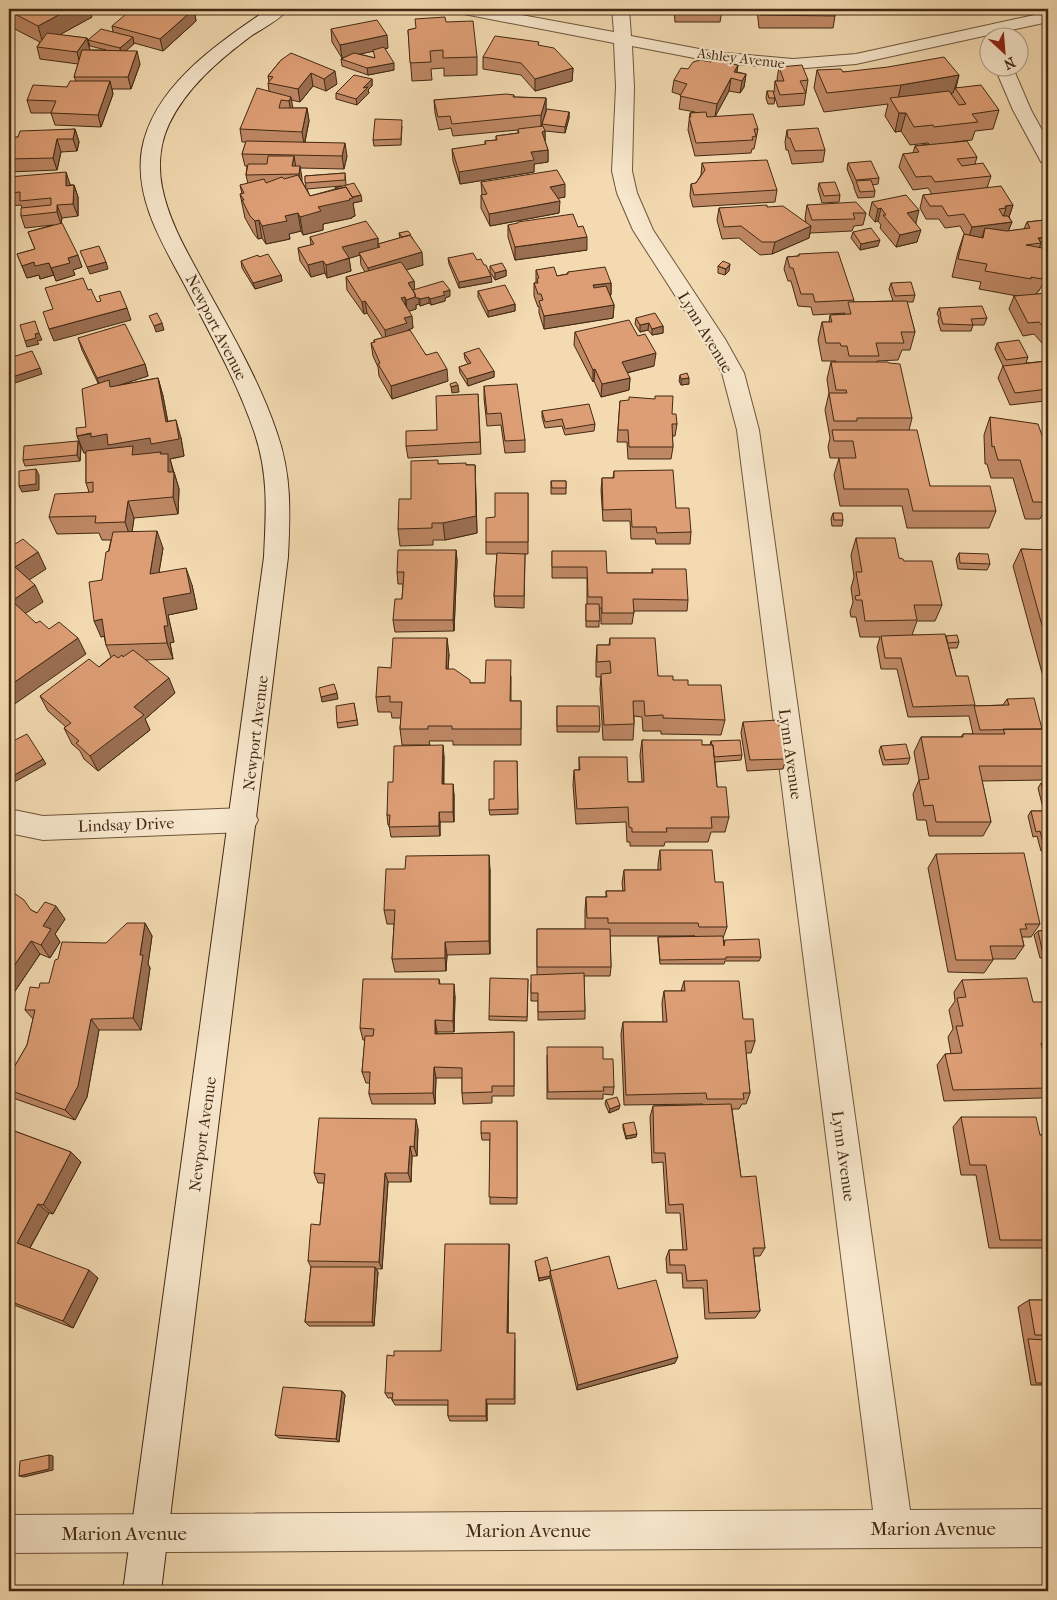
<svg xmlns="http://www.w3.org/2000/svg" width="1057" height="1600" font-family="'IM FELL French Canon',serif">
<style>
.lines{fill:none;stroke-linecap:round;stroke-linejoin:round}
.street-casing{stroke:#6e553a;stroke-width:2}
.secondary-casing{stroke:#422913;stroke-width:2}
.street{fill:#f7e7cc;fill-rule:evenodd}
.secondary{fill:#f7e7cc;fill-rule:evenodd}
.wall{fill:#bf8865;stroke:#422913;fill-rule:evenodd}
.shaded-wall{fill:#9b6f52;stroke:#422913}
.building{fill:#de9e75;stroke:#422913}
.labels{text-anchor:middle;stroke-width:4.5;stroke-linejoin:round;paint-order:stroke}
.far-street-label{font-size:14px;fill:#422913;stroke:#f7e7cc}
.street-label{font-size:16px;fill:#422913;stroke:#f7e7cc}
.near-street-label{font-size:19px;fill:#422913;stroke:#f7e7cc}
</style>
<rect width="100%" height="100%" fill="#f3dab1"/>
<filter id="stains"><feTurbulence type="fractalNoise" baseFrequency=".004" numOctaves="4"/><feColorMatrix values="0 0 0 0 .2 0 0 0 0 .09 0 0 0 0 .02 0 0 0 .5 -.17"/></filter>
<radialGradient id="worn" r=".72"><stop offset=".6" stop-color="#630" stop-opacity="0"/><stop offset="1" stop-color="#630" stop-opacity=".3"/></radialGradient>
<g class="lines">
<defs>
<path id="street" d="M455,9H489L614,32L612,9H629L631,36L715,52L793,59L856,54L1048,12V22L856,64L793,69L715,62L632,46L634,87L632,171L637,193L653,230L725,339L744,373L759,430L910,1510L1048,1509V1547L9,1553V1515L873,1510L737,430L722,373L707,345L633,230L617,193L612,171L616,87L614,43L464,14L458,13Z
M995,68H1013L1031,110L1048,141V164L1041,162L1039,158L1013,110Z
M244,808L254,812L258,820L254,828L244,832L43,840L9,833V809L43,816Z"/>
<path id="secondary" d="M268,9H288C280,20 263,28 251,36C219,60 187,87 169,124C160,143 158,166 162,187C169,223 189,255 206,287C232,334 260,382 277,433C292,476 290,513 288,557L161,1591H123L264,557C266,513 269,477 255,434C239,386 214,341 191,297C168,252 133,202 142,149C154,85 219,43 268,9Z"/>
</defs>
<!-- street casing -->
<use href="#street" class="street-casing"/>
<!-- secondary casing -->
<use href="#secondary" class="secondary-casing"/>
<!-- street -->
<use href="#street" class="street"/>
<!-- secondary -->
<use href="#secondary" class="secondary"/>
</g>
<!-- wall -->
<path class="wall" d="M9,9L92,17L59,35L87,38L90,50H106L90,46L88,40L113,32L112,26L194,9L196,21L163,51L134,43L126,51L140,64L131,89H112L113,94L101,127L55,125L51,113H31L27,100L67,87L76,81L74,77L78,64L40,59L37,47L40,42L9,26Z
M199,9H213L208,12Z
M674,9H736V11H722L720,22H675Z
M757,9H833L835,16L833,28H759Z
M846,9H912V12L846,11Z
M446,22L477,57V75L444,76V68L431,69L432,80L412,81L408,30Z
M331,29L388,48L385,49L394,70L368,75L342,66L341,59L346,57L342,58L332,42ZM374,51L375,58L359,54Z
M1048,39V58L1044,51Z
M539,46L573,68L572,81L535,91L521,75L483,69V57Z
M281,60L337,84L326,91L313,86L300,102L291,100L292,108H307L309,121L305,142L347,156L344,169L300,168L302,181L306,189L305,176L345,173L346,185L362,201L353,203L355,216L352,217V218L323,224V230L303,235L301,231L289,234L290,239L266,244L262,238L258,239L254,234L245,218L240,194H242L240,185L248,184L246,175L247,166H245L242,154L246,142H242L240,129L269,91L268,83L269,82L268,76ZM341,186L335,188V189L310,196L307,189Z
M711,62L738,65L737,72L746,74L744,87L740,93L729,91L715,116L758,129L754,149H752L751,153L695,156L688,130L690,113L695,112L679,109L681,95L672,92L674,80L688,69Z
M779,67L808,80L804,105L778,107L775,98L774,104H768L766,98L767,91L774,92L775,81H778L777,79Z
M817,70L843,72L959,75L956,88L999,110L993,129L975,131L972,140L954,142L977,157L975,164L991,176L987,188L1013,205L1009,217L1012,222L1008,231L1024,229L1027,222L1045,220L1048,261V273L1043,285H1042L1039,291H1038L1036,294L1048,293V342L1042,343L1034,334L1023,336L1009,309L1014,296H1017L979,289L981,282L952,277L958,252L964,234L965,235L960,226L945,228L939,219H926L920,208L923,195L932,194L928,188L913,190L899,167L903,154L913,153L915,146L929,144L928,143L910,145L901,131L895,132L885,116L888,104L824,112L814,88Z
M372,79V86L368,90L369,93L357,105L336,99V93Z
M514,95V97L546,98V111L541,126H542V124L569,112V118L565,133L545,131V141L548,150V162L534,164V172L460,184L453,161L452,149L485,145V141L496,140V136L518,133V130L453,136L451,128L439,130L435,113L434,100Z
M402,126L401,145L374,146L373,140Z
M75,129L79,142L77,151L61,152L57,170L9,172V138L18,137Z
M787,130L825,150L823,162L792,164L788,150H786L785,142Z
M702,163L777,190L775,202L693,207L690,196L691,184L696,183L701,175Z
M848,163L879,178L878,184L872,185L875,191L874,197L858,198L854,188V186L847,169Z
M9,177L70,184V185H74L78,197V216L62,218L61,223L82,267L73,270L75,275L56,281L54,275L40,279L39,275L27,278L17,254L35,249L28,232L53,225L25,228L21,216L22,208L21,205L9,206Z
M481,182L565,197L558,198L559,213L490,226L481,208V195H482Z
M819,183L840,195L839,202L822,203L818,189Z
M872,202L916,223L917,242L896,247L880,228L881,225L878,221L875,222L869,215Z
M807,205L866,213L863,225L854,226L852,231L810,233L809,238L772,254L760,255L739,238L722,239L717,220L719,208L767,207L806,222L805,218Z
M508,225L587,250L515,260L508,237Z
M853,232L878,246L860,250L851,238Z
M399,233L412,237L423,265L406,270L414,281V290L450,296L445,298V301L431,305L429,303L420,306L419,304L416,305V309L409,311L413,328L408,330L426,355L448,381L392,399L379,376L378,367L373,356L371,343L374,342V340L383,338L367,313L364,314L347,290L346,277L365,272L361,265L360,255L349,258L351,271L327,278L325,273L311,277L300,261L298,248L311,245L310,237L378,238V244L400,238Z
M799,254L854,300L853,302L893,301L889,289L891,283L915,295L913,302H907L915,332L910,350H902L898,360L877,361V362L912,418L909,430L930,486L996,511L989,528H907L902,506H840L834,475L839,458H830L828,447L830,438L825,410L829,393L827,379L831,362H836V361H822L818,340L822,322H829L830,315L845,314V313L813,315L811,307L798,306L791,281H788L784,269L787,257L798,256Z
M259,257L281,275L282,281L255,289L242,268L241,261Z
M448,258L477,260L492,282L459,288L449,264Z
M490,266L506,270V276L495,280L490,272Z
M718,266L729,271L725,275L718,273Z
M536,270L557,276L567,274L568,272L611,283V295H610L614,305L613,318L544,329L539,313V306L538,307L534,296V283H536Z
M478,291L515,304V311L488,317L478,297Z
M939,308L987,318L984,325H973L971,331H941L938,321L939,318L937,314Z
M636,318L663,326V333L652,335L648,330L640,332L635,324Z
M575,332L654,366L627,373L630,378L629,390L601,397L594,381L593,382L574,345Z
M78,338L145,364L148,376L119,385L158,378L163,396L168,422L181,438L184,456L170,459L179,489L178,514L134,518L132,532L163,548L159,572L192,585L197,609L168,615L174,642L170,643L173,659L146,660L175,693L145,719L150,730L98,771L84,759L80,751L72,744L64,728L66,727L48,711L40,696L99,667L111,657L106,645L104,636L101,637L102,580L111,540H102L99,533L57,534L49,517L89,492L86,483V453H84L77,436L86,427L98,383L82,350Z
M997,343L1028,357L1026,363L1048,361V406L1045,401L1010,405L998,378L1003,366L995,349Z
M464,353L494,371V377L468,386L460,373L459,367L468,364L465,359Z
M680,375L689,384L681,385L679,381Z
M484,386L525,440V452L505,453L501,425L487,426L484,398Z
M478,394L481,454L408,458L406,446L437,430Z
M620,401L672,414L677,424L675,436H672L673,447L671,459H628L627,442H617Z
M542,411L595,424L594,431L565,435L562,426L545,428L542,417Z
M990,417L1045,444H1048V505H1047L1040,519H1025L1013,478H991L987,464H985L984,435Z
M81,447L80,461L25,466L23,460Z
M438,464L475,465L477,533L445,540H433V545L400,546L398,529L411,499Z
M614,471L676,508L691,532L690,544H656L655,539H631L630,521H603L601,490L602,478H613Z
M551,481H566V494H551Z
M528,493V554H525L524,608L495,607L494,596L497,554H486V542L495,517Z
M833,513L843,520L842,526H832L831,519Z
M856,538L899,558L904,561L942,605L935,621H917L912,635L946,636L959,642L957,648H949L956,676L975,706L1003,705L1007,699L1042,729L1048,744V774L1044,780L982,781L991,822L983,836H929L926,820H917L913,794L919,780L914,752L921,737H961L963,734H973L969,716L908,717L897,669H881L877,647L880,637H860L856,617H851L850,612L853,602L851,588L854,577L851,555Z
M1046,538H1048V695L1013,566L1021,549L1045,550L1044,544Z
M456,550L457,561L454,631L395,632L393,620L402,599L403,584H398L397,572Z
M552,551L607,573H652V569L688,600L687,611H634L632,624H601V608H599V627H586V604H587V578H552Z
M959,553L990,564L987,570L958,569L956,559Z
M610,638L658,676L673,680L688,685L725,720L721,735L661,734V731H643L642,717L634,716V724L633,740H603L600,689L601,677H596V661L597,645H609Z
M449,654L448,669L470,683H485L511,676V701H521V745H453V741H429L430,745H402L400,729L401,718H392L391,712H378L376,697L391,668Z
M354,703L358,725L338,728L337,723Z
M557,706L600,726L599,732H557Z
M743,722L786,759L783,769L747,771L741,733Z
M642,740L702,745H710L711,741L742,755L741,760L715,762L717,787L729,817L725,832H711L708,842H665L664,846H630V842H627L626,822L576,824L573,785L574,770H579V757L628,782H642L640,755Z
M881,746L910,758L908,764L883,765L879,751Z
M444,756V784L454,794V822H440V836L391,837L389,825H388L387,815L393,782Z
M517,761L518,814L490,815L489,810L494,799Z
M1041,783H1048V808H1043L1038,788Z
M1031,811H1048V850L1041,851L1037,836L1033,837L1028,816Z
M660,850L715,882L727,927L723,938L724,942L725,940L761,957L759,961H725L724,964H660L658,941V937L695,936H610L611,967L610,976H584L585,1011V1019L538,1020V1001H531V983L537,974V929H585V910L586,897H606V891H623L622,883L624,870H658V864Z
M936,854L1040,924L1031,937H1022L1024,946L1015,959H993V960L984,973L948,972L928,868Z
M490,869V954L447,955L446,971L395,972L392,959L394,924H387L384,910Z
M9,892L31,910L37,913L65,919L55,934L60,942L50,958L40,954L13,994L9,992Z
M145,923L152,936L148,964L150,968L141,1030H99L87,1097L75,1120L13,1098L9,1094V1076L27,1045L33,1019L25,1010L39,988L49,983L106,943Z
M1048,930V958H1040L1034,935L1038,931Z
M439,979L440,984L455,996L454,1032H437V1034L514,1032V1096H492V1103L463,1104L462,1093V1078H436L435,1104H372L369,1094L370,1083H366L362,1072L365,1040H363L360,1028Z
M528,979L527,1021L489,1020V1016Z
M962,980L1033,1002L1048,1024V1048L1043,1053L1048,1073V1091L1041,1098L944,1101L937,1065L945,1054H951L948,1037L953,1029L949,1010L955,1001L954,992Z
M684,981L743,1019L755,1041L751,1053H746L750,1093L746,1104H742L739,1109H732L741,1177L765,1248L760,1256H754L760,1311L755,1318L705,1319L703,1288H683L682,1273H667L666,1258L669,1250H683L680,1213H666L663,1162L652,1163L650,1117L653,1106L703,1105V1104L624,1105L621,1034L623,1022H663L662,1003L664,991H681Z
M547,1055L603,1059L614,1087L613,1095L603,1094V1099H547Z
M606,1100L619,1109L609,1113L605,1104Z
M961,1117L1040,1135H1048V1176H1047L1048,1180V1248H989L976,1175H961L953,1127Z
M517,1121V1204H490V1140H482L481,1133Z
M623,1124L636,1137L626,1139L623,1128Z
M9,1129L71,1152L81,1162L53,1214L49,1213L30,1248L98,1278L73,1328L9,1303Z
M418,1129L417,1156H412L411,1182H388L382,1269H376L378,1272L374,1326H309L305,1322L311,1267L308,1261L320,1225L324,1183H318L314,1173Z
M509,1244L508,1333L515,1339V1404H487V1421H450L448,1416V1405H395L392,1400V1398H388L385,1393L394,1356L441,1351Z
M535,1261L551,1271L618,1289L675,1363L577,1390L550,1278L539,1281Z
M1029,1300H1048V1385H1031L1018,1307Z
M342,1391L345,1395L339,1442L279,1438L275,1435Z"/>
<!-- shaded-wall -->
<path class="shaded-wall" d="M70,9H90L92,17L43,44L38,26Z
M194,9L196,21L163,51L160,39Z
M208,9H213L208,12Z
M387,35L388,48L342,58L340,45Z
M133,37L134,44L121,55L120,48Z
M87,38L90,51L80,64L77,52Z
M137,51L140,64L131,89L128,77Z
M9,59H10L12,66H9Z
M394,63V70L368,75L367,68Z
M738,65L736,77L734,72Z
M573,68L572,81L535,91V79Z
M335,71L337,84L326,91L324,79Z
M311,73L313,86L300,102L298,89Z
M746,74L744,87L740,93L742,81Z
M959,75L953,93L897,103L901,85Z
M731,78L729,91L715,117L717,104Z
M372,79V86L368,90L369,93L357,105L356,99L363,88Z
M110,81L113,94L101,127L98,115Z
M291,97L293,109L291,113L289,101Z
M546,98V111L541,128V115Z
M307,108L309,121L304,145L302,132Z
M569,112V118L565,133V127Z
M899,113H906L901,131L895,132Z
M75,129L79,142L77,151L73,139Z
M545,131V144L542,132Z
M57,139L61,152L57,170L53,158Z
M345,143L347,156L344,169L342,156Z
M548,150V162L534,164V172L460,184L459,172L531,152Z
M294,156L296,168L292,166Z
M300,166L302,178L301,187L299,174Z
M66,172L70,184V198L66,186Z
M565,184V197L550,200V187Z
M74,185L78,197V216L73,204Z
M361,195L362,201L353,203L355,216L352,217V218L323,224V230L303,235L300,217L318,207Z
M560,201L559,213L490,226L489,214Z
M57,205L62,218L61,224L57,212Z
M1013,205L1009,217L1003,218L1006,208L1005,206Z
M881,208L878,221L875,222L878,209Z
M919,210L916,223L904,226L907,213Z
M298,213L301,231L289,234L290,239L266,244L262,226L285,216Z
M259,220L262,238L258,239L255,221Z
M1012,222L1007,234L985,228L982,238L968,240L972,227Z
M811,226L809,238L772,254L775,242Z
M921,230L917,242L896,247L900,235Z
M587,237V250L515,260V247Z
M1048,237V254L1036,256L1041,243L1038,238Z
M378,238V251L359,253L360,255L344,260L342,247Z
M880,240L878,246L860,250L861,244Z
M422,252L423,265L370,280L368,268Z
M78,255L82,267L73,270L75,275L56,281L51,268L68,258Z
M349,258L351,271L327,278L326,265Z
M323,261L325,273L311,277L308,265Z
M34,262L49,263L54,275L40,279L39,275L27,278L22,266Z
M106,262L108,269L90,274L87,267Z
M730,264L729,271L725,275L726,269Z
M506,270V276L495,280V273Z
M281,275L282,281L255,289L253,283Z
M491,276L492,282L459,288V282Z
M414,281L415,294L408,283Z
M611,283V295L593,298V285Z
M450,290V296L445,298V301L431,305L430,299L443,292Z
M405,297L406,310L401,298Z
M415,297L419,298V304L416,305V309L407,312L406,300Z
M429,297V303L420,306V299Z
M365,301L367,313L364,314L362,302Z
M515,304V311L488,317V311Z
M614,305L613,318L544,329V316Z
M127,308L131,320L54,341L49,329Z
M412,316L413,328L408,330V336L386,342L385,330L404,318Z
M162,323L164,330L156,332L154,326Z
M649,323L648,330L640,332V325Z
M663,326V333L652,335V329Z
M1047,330H1048V341L1042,343Z
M39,333L42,340L37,341L39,344L27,347L25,341L35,334Z
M656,353L654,366L621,374L622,362Z
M145,364L148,376L101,391L97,378Z
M40,368L42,374L9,385V378Z
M447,369L448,381L392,399L391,386Z
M595,369L594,381L593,382V370Z
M494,371V377L468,386L467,379Z
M158,378L163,396L171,440L166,422Z
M630,378L629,390L601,397L602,384Z
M689,378V384L681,385V379Z
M458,385L459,392L452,393L451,387Z
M176,420L181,438L184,456L170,459L173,471V490L96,451L84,453L77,436Z
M78,441L81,447L80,461L77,455Z
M9,462L12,468L9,470Z
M475,465L477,533L445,540L443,523Z
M36,469L39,475V490L22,492L19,486Z
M174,472L179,489L178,514L173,497Z
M128,501L134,518L131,539L125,522Z
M157,531L163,548L156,590L150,574Z
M456,550L457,561L454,631L453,620Z
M38,552L46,569L23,584L15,567Z
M186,568L192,585L197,609L168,615L174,642L170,643L173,659L167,643L164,626L163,598Z
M35,585L43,602L20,617L12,601Z
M102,619L109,635L101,637L94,621Z
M78,638L86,654L9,708V686Z
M447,638L449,654L447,685L446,669Z
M169,678L175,693L145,719L150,730L98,771L90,756L134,707Z
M337,693L338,699L322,702L321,697Z
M443,745L444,756L443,794L442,784Z
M43,759L46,764L11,784L9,780V778Z
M453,784L454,794V822L453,812Z
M439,812L440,822V836L439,826Z
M489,855L490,869V954L489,941Z
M56,906L65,919L55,934L60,942L50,958L41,945L43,926Z
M145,923L152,936L148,964L150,968L141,1030L133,1018L140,955Z
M31,941L40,954L13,994L9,988V973Z
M445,942L447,955L446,971L445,958Z
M454,984L455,996L454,1032L453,1021Z
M91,1019L99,1030L87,1097L75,1120L65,1110Z
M435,1020L437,1032V1045L435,1034Z
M434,1067L436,1078L435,1104L433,1093Z
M620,1105L619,1109L609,1113L610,1109Z
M416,1119L418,1129L417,1156L414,1147Z
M637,1134L636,1137L626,1139V1136Z
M410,1146L412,1156L411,1182L408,1173Z
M71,1152L81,1162L53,1214L43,1205Z
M385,1173L388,1182L382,1269L379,1262Z
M38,1204L49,1213L28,1251L17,1243Z
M509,1244V1252L508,1339L507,1333Z
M375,1267L378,1272L374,1326L372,1322Z
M89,1270L98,1278L73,1328L63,1321Z
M550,1276V1278L539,1281V1278Z
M678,1357L675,1363L577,1390L578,1385Z
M342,1391L345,1395L339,1442L336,1439Z
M486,1399L487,1404V1421L486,1416Z
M49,1455L53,1456V1470L24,1477L19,1476Z"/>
<!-- building -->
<path class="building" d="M9,9H70L38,26L9,11Z
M132,9H194L160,39L112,26Z
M676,9H722V10H676Z
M760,9H833L835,16L760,15Z
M445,17L446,22L473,21L477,57L443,58V50L430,51L431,62L410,63L408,30L416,28L415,19Z
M377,20L387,35L340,45L331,29Z
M101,29L133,37L120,48L88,40Z
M47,33L87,38L77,52L37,47Z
M495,36L539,42L538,45L554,48L573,68L535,79L521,63L483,57Z
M384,47L394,63L367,68L341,59L354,53L375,58L373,50Z
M82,50L137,51L128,77H74Z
M291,53L335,71L324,79L311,73L298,89L268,83L273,77L268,76L281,60Z
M944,57L959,75L901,85L827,93L817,70L841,69L843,72L888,67Z
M700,60L711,62L713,60L738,65L734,72L746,74L742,81L731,78L717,104L680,96L687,84L674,80L681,68L688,69L693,62Z
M802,65L808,80L800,81L806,93L780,95L775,81H784L779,67Z
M354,75L372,79L363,88L368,87L356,99L336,93Z
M70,81H110L98,115L51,113L56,101L27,100L33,85L67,87Z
M981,85L999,110L972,114L978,122L934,127L933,125L914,127L906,113H899L890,98L949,91L959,105L966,104L955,88Z
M257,88L291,97L289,101L281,100L279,108H307L302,132L240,129Z
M767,91H773L775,98H769Z
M506,94L514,95L513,97L546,98L541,115L452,124L450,116L438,117L434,100Z
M547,109L569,112L565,127L542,124Z
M706,112L707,117L753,114L758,129H754L756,136L752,137L753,140L696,143L689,117H691L690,113Z
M375,119L402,120L401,139L373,140Z
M543,126L545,131L542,132L548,150L531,152L534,160L459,172L452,149L486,144L485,141L497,140L496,136L519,133L518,129Z
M818,128L825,150L795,151L790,138H788L787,130Z
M75,129L73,139H57L53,158L9,159V138L18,137L20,131Z
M246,141L345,143L342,156L242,154Z
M967,141L977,157L957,159L962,166L983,163L991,176L935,182L931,176L916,177L903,154L919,152L915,146Z
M268,156H294L292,166H300L299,174L246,175L248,164H267Z
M767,160L777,190L694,195L691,184L696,183L705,170L702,163Z
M871,161L879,178L856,180L848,163Z
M557,170L565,184L550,187L560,201L489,214L481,195L487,194L481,182Z
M66,172V186L74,185L73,204L57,205V212L21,216V208L51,205V198L20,201V192L9,193V177Z
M345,173V180L305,183V176Z
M298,175L310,196L346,187L353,198L349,199L350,200L318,207L321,211L300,217L298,213L285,216L287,221L262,226L259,220L255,221L250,216L242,200H244L240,194L244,193L240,185L264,179L266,183L282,177L284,179Z
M871,180L875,191L860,192L856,181Z
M835,182L840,195L824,196L819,183Z
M354,183L361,195L352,197L346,187L336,189L335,188Z
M1001,186L1013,205L1005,206L1006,208L999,209L1003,216H1008L1012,222L972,227L964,214L948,216L942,206H930L923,195Z
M906,195L919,210L907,213L921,230L900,235L883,215H886L881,208L878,209L872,202Z
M856,202L866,213H853L855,219L812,220L807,205Z
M767,205V207L783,206L811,226L775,242H762L741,226L724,227L719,208Z
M573,214L578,227L583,226L587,237L515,247L508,225L518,223V222Z
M1045,220L1048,226V237L1038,238L1041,243L1026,245L1048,249V266H1047L1046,273H1043L1042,279L1031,277V279L985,271L987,264L958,259L964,234L983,238L985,228L1007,231L1030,228L1027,222Z
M366,221L378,238L342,247L349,258L326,265L323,261L308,265L298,248L314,244L310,237Z
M62,223L78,255L68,258L70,263L51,268L49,263L35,266L34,262L22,266L17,254L35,249L28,232Z
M871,228L880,240L861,244L853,232Z
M408,231L411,235L402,237L399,233Z
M410,235L422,252L368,268L359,253L380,247L378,244Z
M99,246L106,262L87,267L80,251Z
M838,252L854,300L815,302L813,294H801L793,268H790L787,257L799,256V254Z
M473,253L477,260L481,259L484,265H486L491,276L459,282L448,258Z
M268,254L281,275L253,283L241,261L258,255L259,257Z
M723,261L730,264L726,269L718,266Z
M401,262L414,281L408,283L415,294V297L406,300L405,297L401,298L412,316L404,318L407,323L385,330L365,301L362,302L346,277Z
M502,263L506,270L495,273L490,266Z
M554,267L557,276L568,274V272L605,267L611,283L593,285L594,288L606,286L614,305L544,316L539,301L543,300L541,294H538L534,283H538L537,279L539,278L536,270Z
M83,278L88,290L91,289L97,302L101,301L99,296L120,291L127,308L49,329L43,312L53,309L45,288Z
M443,281L450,290L443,292L445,295L430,299L429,297L420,299L419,298H416L415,294L413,290Z
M911,282L915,295L895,296L891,283Z
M505,285L515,304L488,311L478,291Z
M1048,293V330H1047L1039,322L1028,323L1014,296Z
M907,301L915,332H901L904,343H876L879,356H849L847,346H841L840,343H826L822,322H832L830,315L851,314L848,302Z
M982,306L987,318L971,319L973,325L943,324L940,314H941L939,308Z
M157,313L162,323L154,326L149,316Z
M655,313L663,326L652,329L649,323L640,325L636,318Z
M629,320L638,336L645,334L656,353L622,362L630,378L602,384L595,369L593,370L575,332Z
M35,321L39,333L35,334L36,338L25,341L20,325Z
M125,324L145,364L97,378L78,338Z
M410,330L426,355L437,352L447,369L391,386L378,364L380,363L371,343L375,342L374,340Z
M1019,340L1028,357L1006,360L997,343Z
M479,348L494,371L467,379L459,367L471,363L464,353Z
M32,351L40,368L9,378V358Z
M1048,361V389L1015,393L1003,366Z
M831,362H888L889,363L900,364L912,418H857V421H834L829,393H847L846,390H836Z
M687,373L689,378L681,379L680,375Z
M158,378L166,422L176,420L179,439L151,444L150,438L108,445L107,434L91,437V433L77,436L76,428L86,427L82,389L109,380L110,387Z
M456,382L458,385L451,387L450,384Z
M517,384L525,440L505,441L501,413L487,414L484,386Z
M478,394L480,442L406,446V431L437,430L436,396Z
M655,396H673L672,414H676L677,424H672L673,447H629L628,430H618L620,401L629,400V397L655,399Z
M589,404L595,424L565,429L562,419L545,422L542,411Z
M990,417L1038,424L1045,444H1048V488H1044L1048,502H1033L1020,460H998L994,446L992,447Z
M832,430H917L930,486H990L996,511H913L908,489H844L839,458H856L853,441H834Z
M78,441L77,455L23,460L24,446Z
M133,446L132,455L161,452L160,454H168V472H174L173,497L128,501L125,522L95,523L96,516L49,517L55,494L93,492V482L86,483V451Z
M438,460V464L466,463V465H475L476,516L443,523H432V528L398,529L399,499H411V461Z
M36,469V484L19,486V471Z
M673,470L676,508H689L691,532L657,533L656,527H632L631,509L603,510L602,478H614V471Z
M551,481H566V488H552Z
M495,493H528V542H486V518L495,517Z
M833,513H842L843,520H834Z
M157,531L150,574L186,568L191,593L163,598L168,626H164L167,643L106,645L102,619L94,621L89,582L102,580L106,552L109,551L113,532Z
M856,538H895L899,558L903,559L904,561H932L942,605H914L917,620L865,621L862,600H856L855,596L860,595L856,572H862Z
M23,539L38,552L15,567L35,585L12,601L36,623L40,621L49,629L59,622L78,638L9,686V548Z
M1021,549L1048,550V647Z
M398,550H456L453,620H393L395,599H402L404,572H397Z
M552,551H606L607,573H653L652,569H686L688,600L633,599L634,613H602V597H588L587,567H552Z
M497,553L525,554L524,596H494Z
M959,553L988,554L990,564L960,563Z
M586,604H599L600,621H586Z
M945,634L956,676H968L975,705L913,707L901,658H885L881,636Z
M957,635L959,642L948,643L946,636Z
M393,638H447L446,669H454L470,680V683H485L486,660H511L510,701H521V729H452V726H428V729H400L402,702H390V696L376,697L378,667L391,668Z
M610,638H655L658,676H673V680H688V685H721L725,720L663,718V715L645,716L644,701H633L634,724L604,725L601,674L611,673L610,661L597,662V645H610Z
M133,650L169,678L134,707L144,715L90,756L76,743L79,741L64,728L71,723L40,696L89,659L99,667L114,655L118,658L122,655L123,657Z
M334,684L337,693L321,697L319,688Z
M1034,698L1042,729L980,730L974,706L1009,705L1007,699Z
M354,703L357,720L337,723L336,706Z
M557,706H599L600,726H557Z
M778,720L786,759L750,760L743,722Z
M1003,729H1045L1048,744V766H979L991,822H936L933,805L924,806L919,780L929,779L921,737H963V734H1005Z
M27,734L43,759L9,778V743Z
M642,740H702V745H713L717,787H726L729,817H711L712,828H666L667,832H632V828L629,827L628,807L577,809L574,770H580L579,757H627L628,782H644Z
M740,740L742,755L714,757L713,745H712L711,741Z
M906,744L910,758L885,760L881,746Z
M443,745L442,784H453V812H439V826L389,827L390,815H387L388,782H393L394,746Z
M494,761H517L518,809L489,810V799H494Z
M1041,783H1048V803H1047Z
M1031,811H1048V846H1044L1040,831L1036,832Z
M660,850H712L715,882H723L727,927H699L698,923H608V918H587L586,897H607L606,891H625L624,870H661Z
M1024,853L1040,924H1025L1027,929H1020L1024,946H990L993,960H956L936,854Z
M489,855V941L445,942V958L392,959L395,910H384L386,869H405L406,856Z
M9,892L14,893L24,900L31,910L37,913L45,902L56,906L43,926L51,929L41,945L31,941L9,973Z
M127,923H145L140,955H143L133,1018L91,1019L78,1086L65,1110L9,1090V1076L27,1045L35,1010H25L30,987L39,988L40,983H49L55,960L58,959L62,942L106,943Z
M537,929H610L611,967H537Z
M1048,930V953L1043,954L1038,931Z
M723,936L724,946L725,940L759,939L761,957H726V959L660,960L658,937Z
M584,973L585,1011L538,1012V993H531V975Z
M490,978L528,979L527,1017L489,1016Z
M1027,978L1033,1002H1043L1048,1024V1043H1041L1048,1073V1088L953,1090L945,1054L962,1053L956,1026H963L957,998L966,997L962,980Z
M363,979H439V984H454L453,1021L435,1020V1034L514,1032V1086H492V1092L462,1093V1068L434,1067L433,1093L369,1094L370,1072H362L365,1036H373L374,1029L360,1028Z
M684,981H739L743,1019H753L755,1041H745L750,1093H743L744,1099H707L706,1093L626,1095L623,1022H667L664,991H685Z
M547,1047H603V1059H613L614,1087H603L604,1091L548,1092Z
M617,1097L620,1105L610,1109L606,1100Z
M731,1104L741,1177L756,1176L765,1248H753L760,1311L709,1313L707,1280L687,1281L685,1265H670L669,1250H687L683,1204L669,1205L665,1153H654L653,1106Z
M961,1117H1036L1040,1135H1048V1166H1045L1048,1180V1240H1000L986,1165H970Z
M319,1118L416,1119L414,1147L410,1146L408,1173H385L379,1262L308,1261L311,1224L320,1225L325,1174L314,1173Z
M481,1121H517V1198L489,1197L490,1133H481Z
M634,1122L637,1134L626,1136L623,1124Z
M9,1129L71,1152L43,1205L38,1204L17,1243L89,1270L63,1321L9,1301Z
M445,1244H509L507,1333H515L514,1399H486V1416H448V1400H392L393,1393H385L387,1355L394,1356V1351H441Z
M609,1256L618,1289L656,1280L678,1357L578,1385L550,1271Z
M547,1257L551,1271H550V1276L539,1278L535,1261Z
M311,1267H375L372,1322H305Z
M1029,1300H1048V1335H1035Z
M1028,1339L1048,1340V1383H1036Z
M283,1387L342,1391L336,1439L275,1435Z
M49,1455V1469L19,1476L20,1461Z"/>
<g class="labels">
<!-- far-street labels -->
<g class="far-street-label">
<text transform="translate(741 58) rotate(7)" y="5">Ashley Avenue</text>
</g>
<!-- street labels -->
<g class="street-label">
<text transform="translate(217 327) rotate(63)" y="6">Newport Avenue</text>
<text transform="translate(706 332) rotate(59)" y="6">Lynn Avenue</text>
<text transform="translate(255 733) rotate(-83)" y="6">Newport Avenue</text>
<text transform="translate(791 754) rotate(82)" y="6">Lynn Avenue</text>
<text transform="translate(126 824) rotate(-2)" y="6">Lindsay Drive</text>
<text transform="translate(202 1134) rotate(-82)" y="6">Newport Avenue</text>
<text transform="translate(844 1156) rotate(82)" y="6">Lynn Avenue</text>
</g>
<!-- near-street labels -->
<g class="near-street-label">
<text x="933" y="1535">Marion Avenue</text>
<text x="528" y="1537">Marion Avenue</text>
<text x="124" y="1540">Marion Avenue</text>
</g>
</g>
<!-- margin -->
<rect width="1057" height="1600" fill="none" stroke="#f3dab1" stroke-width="30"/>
<rect x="10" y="10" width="1037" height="1580" fill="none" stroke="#422913" stroke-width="2.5"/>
<rect x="15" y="15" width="1027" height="1570" fill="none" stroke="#422913"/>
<!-- north arrow -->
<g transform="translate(1004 52) rotate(154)"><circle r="24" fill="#f7e7cc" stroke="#af9b82"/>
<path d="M0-4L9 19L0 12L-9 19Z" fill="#8f2418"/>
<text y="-8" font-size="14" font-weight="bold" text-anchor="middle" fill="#422913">N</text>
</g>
<rect width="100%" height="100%" filter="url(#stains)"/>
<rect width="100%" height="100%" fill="url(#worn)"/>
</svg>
